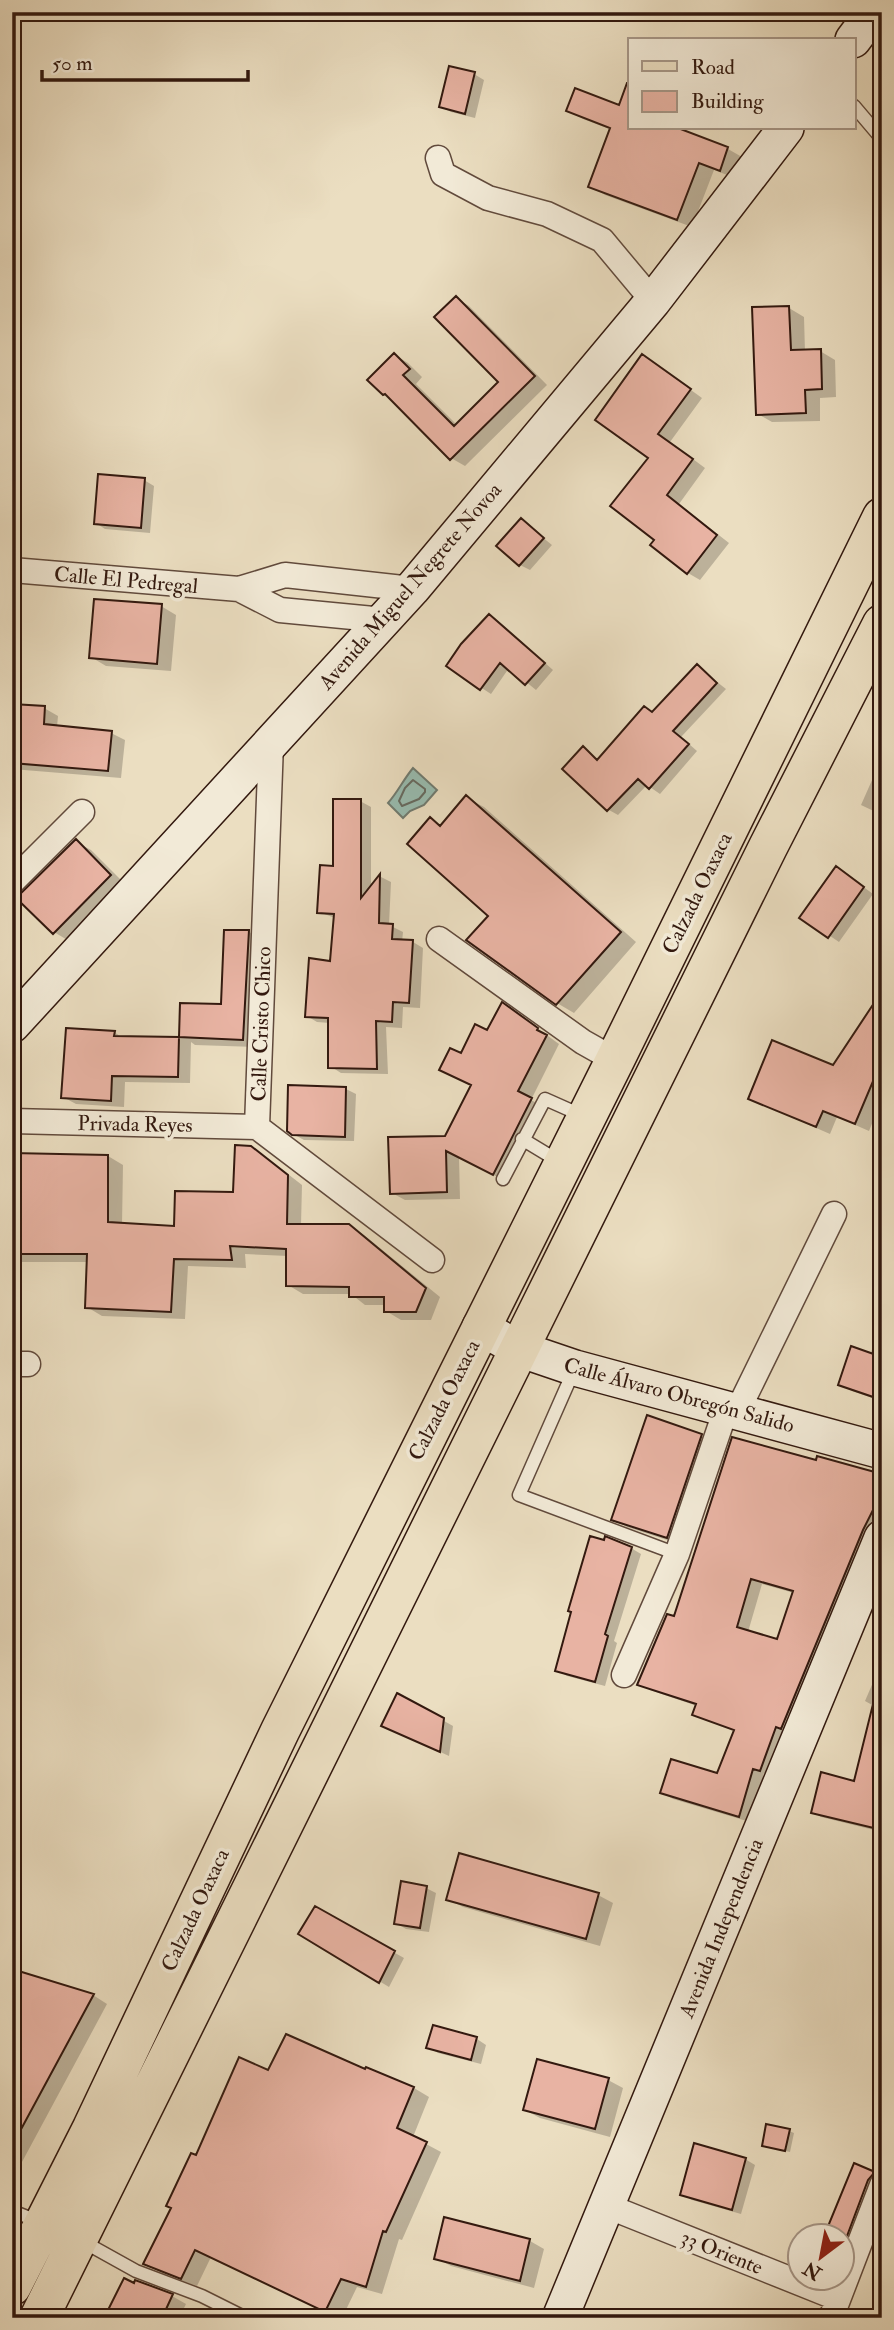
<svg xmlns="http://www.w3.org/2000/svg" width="894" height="2330" font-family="'IM FELL Double Pica',serif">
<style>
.water{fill:#98bcb0;stroke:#707b70;stroke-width:2}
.shadow{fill:#0003;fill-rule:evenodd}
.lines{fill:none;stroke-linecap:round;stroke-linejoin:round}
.shore{stroke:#666a60;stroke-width:2}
.building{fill:#e8b3a3;stroke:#33190f;stroke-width:2;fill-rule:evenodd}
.lane-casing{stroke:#614a3c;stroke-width:15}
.street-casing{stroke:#614a3c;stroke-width:27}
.secondary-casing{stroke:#33190f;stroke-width:38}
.primary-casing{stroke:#33190f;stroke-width:41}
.lane{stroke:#f2ead7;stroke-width:12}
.street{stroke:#f2ead7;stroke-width:24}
.secondary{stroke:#f2ead7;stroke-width:35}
.primary{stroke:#ebdec1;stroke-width:38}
.labels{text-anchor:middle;stroke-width:7;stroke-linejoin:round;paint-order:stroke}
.street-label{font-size:21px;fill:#33190f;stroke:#f2ead7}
</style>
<rect width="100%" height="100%" fill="#ebdec1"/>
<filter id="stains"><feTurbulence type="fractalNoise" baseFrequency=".00286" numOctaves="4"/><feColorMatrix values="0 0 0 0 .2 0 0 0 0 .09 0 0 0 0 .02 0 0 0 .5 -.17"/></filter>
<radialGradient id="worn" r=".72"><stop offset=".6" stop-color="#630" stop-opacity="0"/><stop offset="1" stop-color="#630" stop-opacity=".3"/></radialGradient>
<!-- water -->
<path class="water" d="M413,768L437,790L424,805L410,811L403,818L388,803C398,792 403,780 413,768Z"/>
<!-- shadow -->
<path class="shadow" d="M474,74L484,80L475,118L451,112L441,107Z
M568,111L630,128H673L728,149L742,157L735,178L714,170L692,227L605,195L591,186L612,130L583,119Z
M456,298L469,306L547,385L465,466L451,458L393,399L384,394L395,355L408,363L422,377L416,384L457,425L500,382Z
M789,308L804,317L805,352L820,351L835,360L836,397L820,398V421L772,422L758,414Z
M655,364L702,398L670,442L705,468L679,504L729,543L700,580L688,573L656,540L650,457Z
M144,480L154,486L150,533L105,529L96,523Z
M521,520L552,545L530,570L520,565Z
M161,606L176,615L171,671L106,666L91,657Z
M489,616L499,622L553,670L536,690L509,668L491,694L448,666Z
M698,667L726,689L681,737L697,751L660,794L647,785L618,815L609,810L564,769L583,748L599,760L654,713Z
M12,706L44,708L58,716L57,727L111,733L125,740L121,778L12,769Z
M882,747V815L861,805L880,762L875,759Z
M467,798L484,807L636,942L574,1013L557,1003L430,819L442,826Z
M360,801L371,807V888L381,877L391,882L389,925L403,932L402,942H413L423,948L420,1008L403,1007L402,1028L386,1027L388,1074L341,1073L330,1066V1023L317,1022L307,1016L332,962L335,918L319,912Z
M76,842L91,850L125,884L69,941L54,932Z
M882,856V870L875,866Z
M846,874L873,894L839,942L802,917Z
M249,932L264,940L258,1047L195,1045L191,1042L190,1083L125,1082L124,1107L76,1104L63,1097L114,1032L123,1038L180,1039L181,1005L223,1006Z
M882,953V974L872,968Z
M515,1012L559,1044L531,1100L544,1107L507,1182L459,1157L460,1199L405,1200L392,1193L446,1137L473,1085L462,1056Z
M882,1020V1099L869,1131L837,1117L830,1134L750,1099L833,1067Z
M346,1089L356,1094L354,1141L304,1140L293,1134Z
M250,1148L266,1157L302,1185L301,1225L348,1226L364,1235L440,1297L431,1320H401L386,1311V1305H365L351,1294H303L288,1285V1256L245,1254L246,1268L188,1266L185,1319L102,1316L87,1307L89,1262H12V1155L108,1156L123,1165L122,1225L176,1227L235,1194Z
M877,1336L882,1337V1431L876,1427L881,1401L852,1391L840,1384L870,1355Z
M701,1436L716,1444L682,1545L627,1527L613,1519Z
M818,1462L866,1472L867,1469L882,1472V1526L771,1776L764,1773L750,1822L673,1799L662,1793L718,1775L735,1731L694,1714L697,1706L650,1690L640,1684L675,1618ZM762,1584L794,1593L778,1641L748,1632Z
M631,1548L641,1554L614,1641L617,1643L605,1686L567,1676L557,1670Z
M882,1664V1832L821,1817L813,1812L855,1783L874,1706L865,1701L874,1680L878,1682Z
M398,1695L453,1726L449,1756L393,1730Z
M426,1888L436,1893L429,1932L406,1929L396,1923Z
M598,1895L613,1903L600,1946L463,1907L448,1899Z
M315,1908L404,1958L389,1987L301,1934Z
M12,1971L93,1995L107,2004L15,2175L12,2174Z
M434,2027L477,2039L486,2045L481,2064L438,2053L428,2047Z
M367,2069L414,2088L429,2097L413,2137L441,2152L402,2240L399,2239L382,2294L357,2287L342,2318H339L211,2257L197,2286L161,2273L145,2264L196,2157L269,2072L366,2071Z
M608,2080L623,2088L610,2137L540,2118L525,2110Z
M789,2131L794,2133L790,2152L768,2147Z
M745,2159L755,2165L741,2214L692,2200L682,2194Z
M855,2166L882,2178L842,2265V2236Z
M446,2219L530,2241L544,2249L534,2288L451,2266L436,2258Z
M172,2296L186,2304L179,2318H106Z"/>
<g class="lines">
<!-- shore -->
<path class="shore" d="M413,780L425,789V792L419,799L402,806L399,801L405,788Z"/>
</g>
<!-- building -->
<path class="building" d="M449,66L475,72L465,114L439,107Z
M627,83H630V128H678L728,147L720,171L699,163L677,220L588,187L610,128L566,111L575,88L619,105Z
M456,296L535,376L450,460L385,394L383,395L367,380L394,353L410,369L403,375L454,426L498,382L434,317Z
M789,306L791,350L821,349L822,389L805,390L806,413L756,415L752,307Z
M642,354L691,389L658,434L693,459L667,495L717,535L687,574L650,545L654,540L610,506L648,458L595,420Z
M98,474L145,478L141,528L94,524Z
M521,518L544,538L519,566L496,546Z
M94,599L162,604L157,664L89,658Z
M489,614L545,663L525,685L500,663L480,690L446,666L461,644Z
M697,664L717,683L673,731L689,744L649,789L638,779L607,811L562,769L583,746L597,760L644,706L652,712Z
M12,704L45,706L44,724L112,731L108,771L12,763Z
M466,795L621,932L556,1005L466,940L488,916L407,844L430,817L440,826Z
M333,799H361V898L380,874L379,923L393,924L392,939L413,940L409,1003L393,1002L392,1022L376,1021L377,1069L328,1068V1018L305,1017L309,958L330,961L334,914L317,913L320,865L333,866Z
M76,839L111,875L53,934L16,898Z
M836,866L864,887L828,938L799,918Z
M224,930H249L243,1040L179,1037L180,1003L221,1004Z
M882,991V1060L855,1124L823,1111L816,1127L748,1099L772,1040L833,1065Z
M502,1002L538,1028L537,1030L547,1035L518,1091L532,1098L493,1175L446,1151L447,1192L390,1194L388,1137L445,1136L471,1085L439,1070L450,1048L461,1053L475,1024L487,1030Z
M66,1028L115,1031L114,1036L179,1037L178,1077L112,1076L111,1101L61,1098Z
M288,1085L346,1087L345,1137L292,1135L287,1131Z
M235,1145L251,1146L288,1175L287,1224H349L426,1288L416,1312H384V1297H349V1287L286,1286V1249L230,1246L232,1260L174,1259L171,1312L85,1308L87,1254H12V1153L108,1155V1222L174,1226L175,1191L233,1192Z
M851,1346L882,1357V1400L838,1385Z
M647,1415L702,1434L667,1538L611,1520Z
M732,1437L816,1460L817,1456L882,1474V1486L875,1510H873L863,1530L781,1729L776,1727L760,1771L753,1769L739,1817L660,1793L671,1759L717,1773L734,1730L692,1715L696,1704L637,1685L667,1614L674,1616ZM751,1579L793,1591L777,1639L737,1627Z
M590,1536L604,1540L605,1536L632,1547L605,1634L608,1636L595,1682L555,1671L571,1612L568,1611Z
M397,1693L444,1718L440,1752L381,1726Z
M874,1700L882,1701V1830L811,1813L821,1772L854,1781Z
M459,1853L599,1893L586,1939L446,1900Z
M401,1881L427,1886L420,1928L394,1924Z
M315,1906L395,1951L379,1983L298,1934Z
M12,1969L94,1994L12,2146Z
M433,2025L477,2037L471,2060L426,2048Z
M286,2034L365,2069L366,2067L414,2087L397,2128L427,2142L386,2232L383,2231L366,2287L341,2279L325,2312L195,2250L181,2279L143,2264L171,2208L166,2206L191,2153L196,2155L239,2057L268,2070Z
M537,2059L609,2078L595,2129L523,2110Z
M766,2124L790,2129L785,2151L762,2146Z
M694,2143L746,2158L732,2210L680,2195Z
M854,2163L875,2172L868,2180L847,2236H824Z
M444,2217L530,2239L520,2281L434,2259Z
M124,2278L134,2283L135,2280L173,2294L162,2318H104Z"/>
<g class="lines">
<defs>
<path id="lane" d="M854,106L882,139
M522,1139L560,1162
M503,1179L545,1099L581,1115
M574,1370L519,1495L677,1554
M12,2211L40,2222
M82,2241L136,2271L202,2296L246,2318"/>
<path id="street" d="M438,158L443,174L488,198L547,214L602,240L653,301
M12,570L239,589L285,575L412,589
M239,589L280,610L384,620
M271,743L257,1127L432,1260
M12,882L82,812
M439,939L583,1042L615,1060
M12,1121L257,1127
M12,1364H28
M737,1412L834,1214
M624,1675L677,1554L726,1409
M607,2206L837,2298
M831,2318L882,2185"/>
<path id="secondary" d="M853,40L874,12
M12,1025L412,589L653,301L786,128
M480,1327L519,1349L575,1368L882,1451
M560,2318L882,1538"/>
<path id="primary" d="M12,2286L92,2128L280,1731L615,1060L882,517
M39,2318L768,847L882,624"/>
</defs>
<!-- lane casing -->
<use href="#lane" class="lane-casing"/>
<!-- street casing -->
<use href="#street" class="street-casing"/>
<!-- secondary casing -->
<use href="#secondary" class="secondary-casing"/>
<!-- primary casing -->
<use href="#primary" class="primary-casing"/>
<!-- lane -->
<use href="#lane" class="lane"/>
<!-- street -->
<use href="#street" class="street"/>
<!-- secondary -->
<use href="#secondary" class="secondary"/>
<!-- primary -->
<use href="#primary" class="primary"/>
</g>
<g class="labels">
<!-- street labels -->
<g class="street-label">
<text transform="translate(126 580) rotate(5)" y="7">Calle El Pedregal</text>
<text transform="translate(410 586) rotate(-49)" y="7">Avenida Miguel Negrete Novoa</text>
<text transform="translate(697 893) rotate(-64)" y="7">Calzada Oaxaca</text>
<text transform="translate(261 1024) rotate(-88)" y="7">Calle Cristo Chico</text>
<text transform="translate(135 1124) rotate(1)" y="7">Privada Reyes</text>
<text transform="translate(679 1395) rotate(15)" y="7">Calle Álvaro Obregón Salido</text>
<text transform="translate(444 1400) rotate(-63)" y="7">Calzada Oaxaca</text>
<text transform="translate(195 1910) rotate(-65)" y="7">Calzada Oaxaca</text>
<text transform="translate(721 1928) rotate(-68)" y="7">Avenida Independencia</text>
<text transform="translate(722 2252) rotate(22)" y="7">33 Oriente</text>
</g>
</g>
<!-- margin -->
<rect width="894" height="2330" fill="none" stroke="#ebdec1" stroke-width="42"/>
<rect x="14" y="14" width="866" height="2302" fill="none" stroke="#33190f" stroke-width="3.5"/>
<rect x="21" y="21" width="852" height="2288" fill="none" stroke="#33190f" stroke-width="2"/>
<!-- legend -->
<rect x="628" y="38" width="228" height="91" fill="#f2ead7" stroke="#a69687" stroke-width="2"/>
<rect x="642" y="61" width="35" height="10" fill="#ebdec1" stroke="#a69687" stroke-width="2"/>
<text x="691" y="74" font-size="21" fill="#33190f">Road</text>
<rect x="642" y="91" width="35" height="21" fill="#e8b3a3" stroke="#a69687" stroke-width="2"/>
<text x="691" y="108" font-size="21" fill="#33190f">Building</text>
<!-- north arrow -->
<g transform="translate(821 2257) rotate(212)"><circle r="33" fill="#f2ead7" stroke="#a69687" stroke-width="2"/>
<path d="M0-5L12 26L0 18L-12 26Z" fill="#8f2418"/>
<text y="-10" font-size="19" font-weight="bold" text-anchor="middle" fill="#33190f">N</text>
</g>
<!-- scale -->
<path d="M42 70v10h206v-10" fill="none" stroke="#33190f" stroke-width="3.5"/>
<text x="52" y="70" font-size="21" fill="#33190f" stroke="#f2ead7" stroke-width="5" paint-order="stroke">50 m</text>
<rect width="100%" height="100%" filter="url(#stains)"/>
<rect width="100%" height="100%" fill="url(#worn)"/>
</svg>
